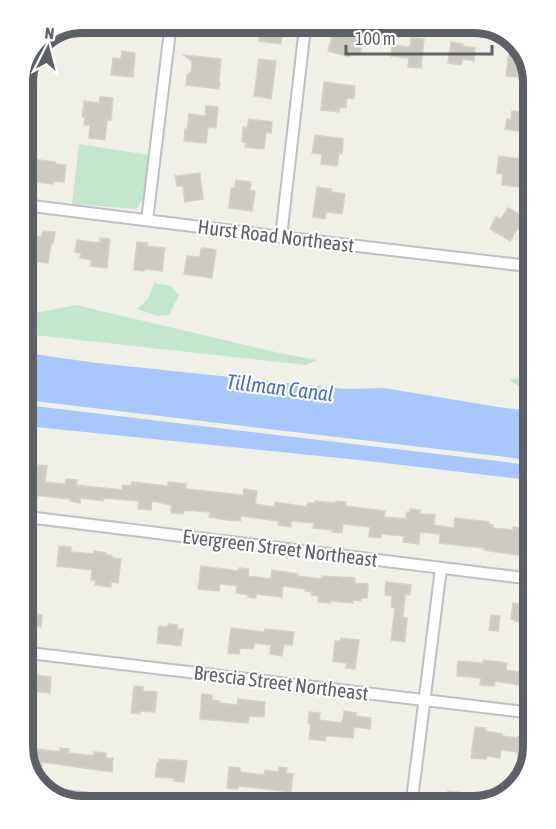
<svg xmlns="http://www.w3.org/2000/svg" width="556" height="829" font-family="'Asap Condensed',sans-serif">
<style>
.green{fill:#c3e7cb}
.water{fill:#a7c7ff}
.building{fill:#cccac3;stroke:#d5d3c4;stroke-width:1.5}
.lines{fill:none;stroke-linecap:round;stroke-linejoin:round}
.minor-casing{stroke:#bebec5;stroke-width:14}
.tertiary-casing{stroke:#bebec5;stroke-width:16}
.minor{stroke:#fff;stroke-width:10}
.tertiary{stroke:#fff;stroke-width:14}
.labels{text-anchor:middle;stroke-width:4.5;stroke-linejoin:round;paint-order:stroke}
.street-label{font-size:20px;fill:#5e6067;stroke:#fff}
.water-label{font-size:21px;font-style:italic;fill:#486bc4;stroke:#fff}
.rim{fill:none;stroke:#5e6067;stroke-width:8}
</style>
<rect width="100%" height="100%" fill="#f0f0e6"/>
<!-- green -->
<path class="green" d="M79,144L149,155L144,198L136,209L72,204Z
M154,283L171,286L179,295L169,315L158,316L137,309L148,299Z
M76,305L284,354L317,360L306,365L25,334V315Z
M529,376L530,392L526,391L509,380Z"/>
<!-- water -->
<path class="water" d="M26,353L97,363L345,389L384,388L498,407L530,411V460L26,400Z
M26,405L530,465V480L359,460L26,426Z"/>
<!-- building -->
<path class="building" d="M258,23H279L278,32L283,33L281,44L259,41L260,32H257Z
M334,29L346,32L345,35L364,40L360,55L351,52L350,57L328,51Z
M411,38L424,39L421,68L408,67L409,58L391,56L392,45L410,47Z
M451,42L463,44V46L475,48L474,61L462,59L461,65L448,63Z
M510,43L526,53V75L518,74L517,77L506,76Z
M122,51L135,53L133,77L111,75L113,58L121,59Z
M184,55L221,59L219,81L220,83L219,89L186,85L187,75L191,72L192,62Z
M259,59L276,61L271,99L254,96Z
M324,82L355,86L354,99L347,98L346,108L340,107L339,112L321,110Z
M100,97L113,98L111,120H107L105,140L89,138L90,125H84L85,117H82L84,101L99,103Z
M206,106L218,107L216,128L208,127L206,143L184,141L185,129H187L189,114L205,116Z
M512,111L526,112L527,132L505,129L507,119H511Z
M249,119L272,122L271,133L266,132L264,149L245,147L246,143L242,142L243,127L247,128Z
M315,135L343,139L342,154L339,153L337,166L321,164L322,154L312,153Z
M499,156L527,160V171L523,170L521,187L502,185L503,174L497,173Z
M31,159L56,162L55,164L66,165L64,182L54,181L53,184L29,181Z
M200,173L203,199L185,202L183,186H177L175,176Z
M236,180L251,182L250,190L255,191L252,211L229,208L231,188H235Z
M317,187L332,189L331,192L345,194L342,214L326,212L325,219L313,217Z
M508,208L526,218L520,230L517,229L510,241L490,229L496,217L501,219Z
M43,231L55,232L53,244H51L48,263L25,260L24,236L42,237Z
M100,238L110,239L107,268L91,266L92,260L80,258L81,253L75,252L77,240L100,243Z
M137,242L148,243L147,246L165,248L162,271L145,269L144,271L134,270Z
M203,248L216,250L212,278L184,274L187,256L200,257L201,249L202,250Z
M38,465L47,466L45,482L65,484L66,479L77,480L76,485L122,490L123,485L131,486L132,482L168,486V482L186,484V489L233,494L243,495L244,489L257,491L255,504L274,507L275,502L307,507L308,503H315V501L336,503V501L346,502L345,506L385,511L384,517L406,519L407,512H410V509L420,510V514L435,515L434,525L454,528L455,518L489,522V524L493,525V528L513,530V527L525,528L524,532L531,533V550H524L523,556L484,550V548L439,543L440,534L420,532L419,544L403,542L404,536L381,534V538L369,537L370,527L343,524L342,533L332,532L333,530L313,528L314,523L291,521V527L278,525V521L256,518L241,516L240,521L227,520L209,517L210,512L184,510L183,514L171,513V505L152,501L151,510L138,509L139,501L104,498L103,501L80,498V503L70,501V499L33,495L34,492L30,491V489H27V471L37,472Z
M59,546L71,547V552L94,554V551L106,553V555H111L113,558L121,559L118,583L111,582V587L95,585V580H91L92,570L57,566Z
M201,566L238,571L239,568L249,569L248,576L271,579L272,570L298,574V576L320,579L322,578V576L355,578V583L368,584L367,598H361V601L353,600V603L330,601V603L318,602V596L311,595L312,592L305,591L306,589L283,586L282,597L256,594V598L248,597V595L236,593L237,586L220,584L219,591L198,589Z
M386,582L411,585L410,595H405L403,617L407,618L405,642L391,640L395,608L391,607L392,596L385,595Z
M513,603L531,606L532,630L521,629V622L515,621V619H511Z
M29,613L42,615L41,627L29,626Z
M491,615L500,616L498,631L489,630Z
M168,624L178,625L177,629H183L181,646L157,643L159,626L168,627Z
M231,628L264,632L265,629L294,632L292,645L284,644L282,656L270,654L271,645L254,643L253,649L240,648L239,654L228,653Z
M341,638L359,640L355,669L346,668L347,663L333,661L335,641H341Z
M483,660L507,663L506,670L533,674V687L495,681L494,686L480,685L481,678L457,676L458,661L483,663Z
M29,674L51,677L50,693L29,691Z
M134,686L143,687V691L157,692L155,712L140,711V714L131,713Z
M202,694L212,695V700L220,701V703L237,705L238,699L265,702L264,717L249,716L248,723L200,719Z
M344,711L356,713V716L371,718L370,729L354,727L353,738L330,736H326L325,741L309,739L311,724L308,723L309,712L320,713L319,720L342,723Z
M475,727L486,728L485,731L502,734L503,736L518,738V736L529,737V739L533,740L532,754H527L526,758L518,757V752L501,750L500,758L487,756L486,759L471,758Z
M30,748L60,752V748L69,749L68,753L93,756L94,752L106,753V758H113L112,772L42,762V766L30,764Z
M159,759L187,761L184,782L173,781L174,779L171,778L155,777L157,763H159Z
M229,767L240,768V772L264,775L265,770L278,772L279,767L287,768L286,773L293,774L291,792L238,786V789L227,788Z
M448,791L458,792L457,800H447Z"/>
<g class="lines">
<defs>
<path id="minor" d="M24,205L281,237L528,266
M147,220L171,23
M281,237L305,27L307,23
M27,517L532,579
M29,653L533,713
M412,800L441,568"/>
<path id="tertiary" d="M64,797L133,805"/>
</defs>
<!-- minor casing -->
<use href="#minor" class="minor-casing"/>
<!-- tertiary casing -->
<use href="#tertiary" class="tertiary-casing"/>
<!-- minor -->
<use href="#minor" class="minor"/>
<!-- tertiary -->
<use href="#tertiary" class="tertiary"/>
</g>
<g class="labels">
<!-- street labels -->
<g class="street-label">
<text transform="translate(276 236) rotate(7)" y="7">Hurst Road Northeast</text>
<text transform="translate(280 548) rotate(7)" y="7">Evergreen Street Northeast</text>
<text transform="translate(281 683) rotate(7)" y="7">Brescia Street Northeast</text>
</g>
<!-- water labels -->
<g class="water-label">
<text transform="translate(280 388) rotate(7)" y="7">Tillman Canal</text>
</g>
</g>
<!-- crop -->
<path d="M0 0H556V829H0ZM82 33H474A49 49 0 0 1 523 82V747A49 49 0 0 1 474 796H82A49 49 0 0 1 33 747V82A49 49 0 0 1 82 33Z" fill="#fff" fill-rule="evenodd"/>
<path class="rim" d="M82 33H474A49 49 0 0 1 523 82V747A49 49 0 0 1 474 796H82A49 49 0 0 1 33 747V82A49 49 0 0 1 82 33Z"/>
<!-- north arrow -->
<g transform="translate(48 48) rotate(6)" stroke="#ffffff" stroke-width="4.5" paint-order="stroke">
<path d="M0-4.5L10 22L0 15L-10 22Z" fill="#5e6067"/>
<text y="-9" font-size="16" font-weight="bold" text-anchor="middle" fill="#5e6067">N</text>
</g>
<!-- scale -->
<path d="M346 45v9h146v-9" fill="none" stroke="#5e6067" stroke-width="3"/>
<text x="355" y="45" font-size="18" fill="#5e6067" stroke="#ffffff" stroke-width="4.5" paint-order="stroke">100 m</text>
</svg>
